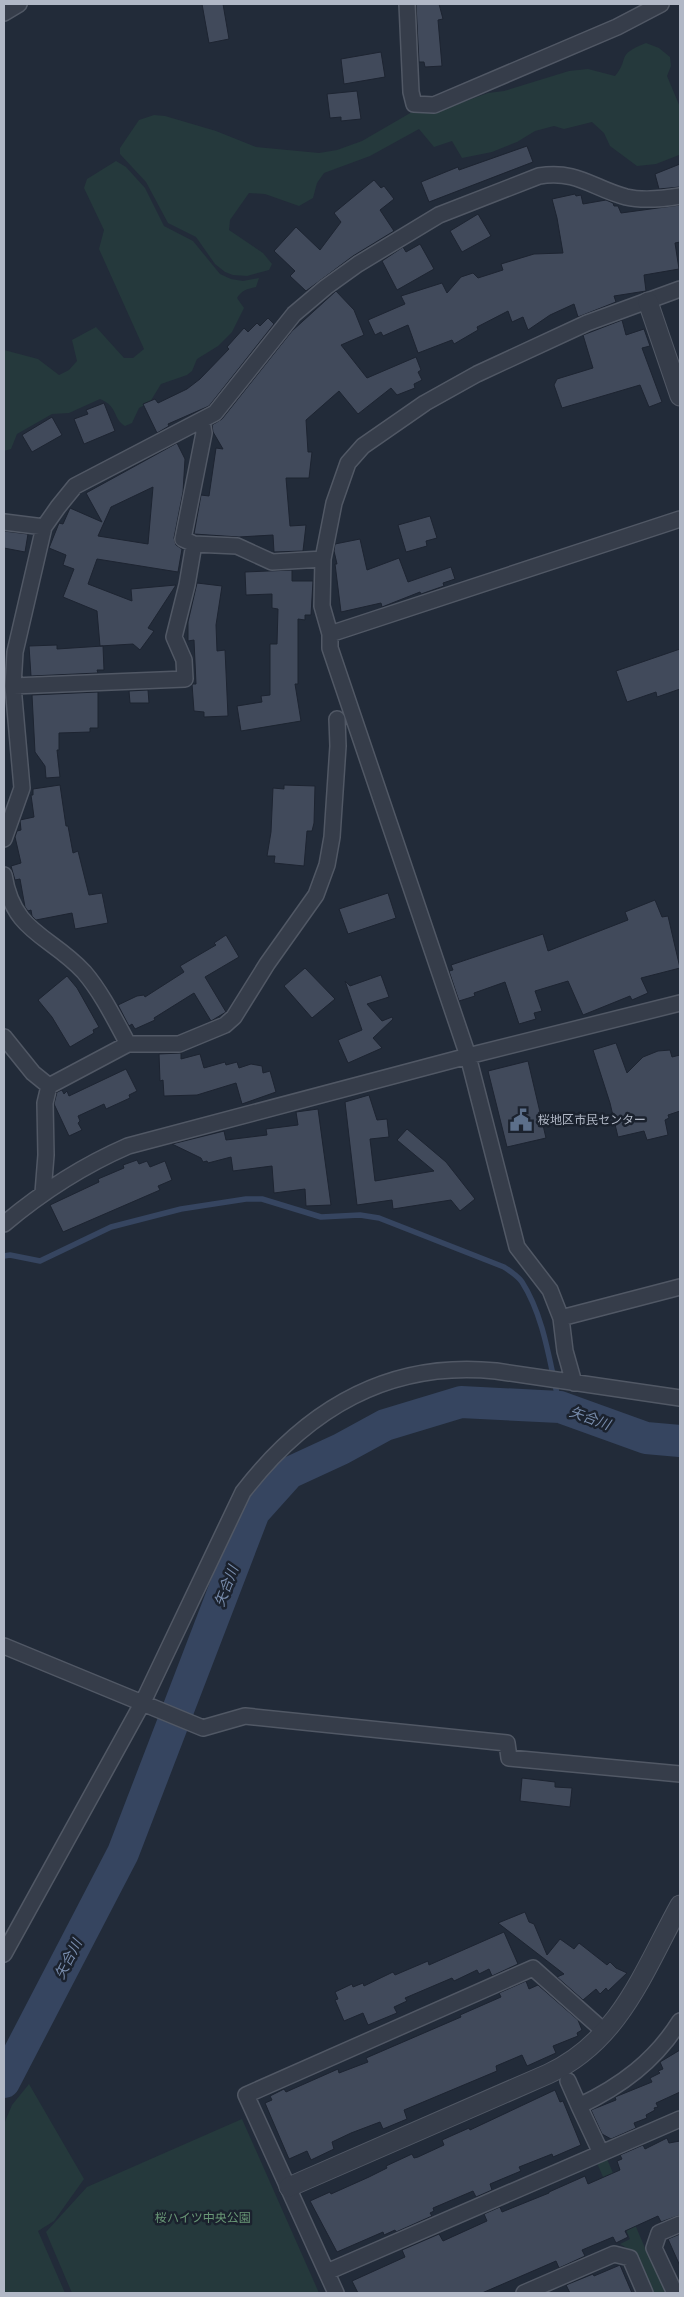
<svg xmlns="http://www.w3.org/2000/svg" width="684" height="2297" font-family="'Public Sans','Noto Sans JP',sans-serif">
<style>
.green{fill:#25393c}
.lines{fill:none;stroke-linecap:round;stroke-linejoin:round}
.stream{stroke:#364560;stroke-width:5.5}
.river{stroke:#364560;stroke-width:32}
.building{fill:#414a5b;stroke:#1d2431;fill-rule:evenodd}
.minor-casing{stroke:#515865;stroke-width:18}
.tertiary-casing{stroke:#515865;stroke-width:21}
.minor{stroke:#363d4a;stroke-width:15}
.tertiary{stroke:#363d4a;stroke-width:19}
.labels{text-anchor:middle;stroke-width:5;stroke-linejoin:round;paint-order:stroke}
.poi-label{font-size:12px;fill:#b1b8c6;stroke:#1b222e;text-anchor:start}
.park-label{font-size:12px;fill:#689675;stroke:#1b222e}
.water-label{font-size:14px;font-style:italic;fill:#798dad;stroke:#1b222e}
</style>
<rect width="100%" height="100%" fill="#222b39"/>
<!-- green -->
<path class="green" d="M646,43L659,48L670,57L671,66L667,76L680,107L679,155L656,164L637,166L610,146L604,133L592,122L564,129L554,126L535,131L517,142L492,152L462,158L452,141L434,147L419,129L370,156L324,173L317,183L313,198L299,206L265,194L249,193L230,220L229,230L263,253L272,264L269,270L247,276L233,275L225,272L215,264L196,237L168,223L146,182L120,154V148L139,120L154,115L165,116L216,131L256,147L319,153L337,150L362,141L412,112H435L488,93L504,91L569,71L588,69L615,76C631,57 614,56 646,43Z
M116,161L126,167L145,188L164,226L193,241L220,274L231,279L243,281L259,278L256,287C247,289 242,290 237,298L244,308L232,332L218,346L197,359L192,371L187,375L161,384L150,402L139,408L132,423L125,426C112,418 119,407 100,399L69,413L52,414L17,434L11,449L4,451V350L38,359L59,375L69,370L77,361L72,340L96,327L124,358H133L144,349L99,249L104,230L84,188L87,179Z
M29,2084L84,2179L54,2221L38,2231L65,2293H4V2124L12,2105Z
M242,2119L319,2293H72L46,2232L87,2187Z
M607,2159L645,2248L652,2253L670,2293H652L634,2252L620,2244L630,2239L597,2163Z"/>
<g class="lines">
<!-- stream -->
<path class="stream" d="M4,1256L10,1255L40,1261L111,1227L181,1209L246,1199H262L321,1217L360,1215L379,1218L504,1267C510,1271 518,1276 522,1282C545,1318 550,1366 560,1407"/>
<!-- river -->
<path class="river" d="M4,2082L123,1853L254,1512L289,1473L341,1449L385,1425L461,1402L560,1407L646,1438L680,1441"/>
</g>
<!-- building -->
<path class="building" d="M202,4H223L229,39L209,43Z
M416,4H439L443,19L438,20L442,66L425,67L424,62H419Z
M381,52L385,77L344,84L341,59Z
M357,91L361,119L341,121V117L330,118L327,94Z
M527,146L533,162L429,202L421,182L458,167L459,170Z
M680,164V187L659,189L655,174Z
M374,180L381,188L384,186L394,199L380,210L394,231L353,256L306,291L290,276L295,271L274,251L296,227L320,250L341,222L334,213Z
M575,194L576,196L581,195L583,204L606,200L613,203L614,206H618L621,213L680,205V242L675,243L679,269L644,275L646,291L614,296L616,302L578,317L574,304L550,315L528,330L523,317L512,322L508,311L477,327L478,330L454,344L452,340L418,353L408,325L383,336L381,332L375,335L368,320L405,304L401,296L442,283L447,293L461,277L473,273L478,278L503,270L501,264L534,254L563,253L557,218L552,199Z
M478,214L491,236L462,252L450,231Z
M420,244L434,269L397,290L382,261L403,247L406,252Z
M336,291L354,310L364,335L341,345L367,378L416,357L421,370L418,372L422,380L414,384L415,388L397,395L391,388L358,414L339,391L306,420L308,452H312L309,478H286L290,526L306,525L303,551L274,552L273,535L239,537L194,534L201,495L209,496L216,448L223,449L213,432L212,425L222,419L292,331Z
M268,318L274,324L209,406L168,424L169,426L157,433L143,404L155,399L158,403L187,389L200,379L229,349L227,347L244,328L248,332L257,323L260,326Z
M622,320L626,335L644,329L650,346L642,348L662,402L649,407L640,385L562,408L554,385L557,379L593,368L583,335Z
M104,403L115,431L84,444L74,419L88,414L86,410Z
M52,417L62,435L32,452L22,435Z
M177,443L185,459L183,492L174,538L176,545L182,549L178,572L97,559L88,584L132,601L131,589L176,585L148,628L154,631L140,650L133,644L100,646L97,611L63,597L74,569L63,565L66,555L49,548L59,523L63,524L70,508L102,522L86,493ZM153,487L148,544L98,536L111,507Z
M430,516L437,538L426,541L427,546L406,552L398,525Z
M4,531L28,534L25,552L4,548Z
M360,539L367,570L399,558L408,582L451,567L455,579L443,583L444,586L421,594L420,592L382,607L381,603L341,612L335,564H337L334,551L335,544Z
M292,570V581H313L311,615H305V620L298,619V684H295L301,721L241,731L237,706L262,702L261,696L270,695V644H277L278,609L272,608V594L246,595L245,572Z
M197,583L222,586L216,625L217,651L225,650L228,716L204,717V712L194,711L192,684H196L194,640L188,641V622Z
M57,645V649L103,646L104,670H97L98,673L31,676L29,646Z
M680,649V689L657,697L656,692L627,702L616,671Z
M148,690L149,703H130L129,691Z
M98,692V728H90V732L59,733V750H57L60,777L46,778L45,766L35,752L32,695Z
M60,785L66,826H68L73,853L78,851L89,895L102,893L108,923L75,929L72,913L36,920L32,916L31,910L28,911L25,907L20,879L15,880L11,866L21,863L15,837L17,831L21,830L20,820L34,817L31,795H33V789Z
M284,785L315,786L314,823L312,831H307L304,866L274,863L275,856H267L271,832L273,788L284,789Z
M388,893L396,918L348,934L339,909Z
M655,900L662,917L668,916L680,968L641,978L648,993L632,1000L630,996L583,1015L568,981L535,991L542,1011L534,1013L536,1019L519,1024L505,982L474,993L475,996L459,1001L449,971L453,970L451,965L543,934L548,951L628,920L625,912Z
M226,935L239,957L205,977L226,1012L211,1021L194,993L154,1018L155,1020L135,1029L132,1024L129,1026L118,1005L137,996L144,995L145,997L184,972L180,966L216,945L214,943Z
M305,968L335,999L312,1018L284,986Z
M381,975L389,997L367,1004L382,1021L392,1017L393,1019L373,1038L382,1048L348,1063L338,1040L362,1030L345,981L350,986Z
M67,976L77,988L99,1027L93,1030L94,1033L70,1047L52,1017L38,1000Z
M616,1043L627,1073L643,1057L658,1051L670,1050L672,1057L680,1055V1111L668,1115L669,1118L665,1120L668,1135L647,1140L644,1131L618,1137L610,1103L593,1050Z
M181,1053V1059L200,1054L204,1068L225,1062L226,1065L237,1062L239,1068L251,1064L262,1066L263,1073L270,1071L276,1092L242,1104L236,1083L197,1095L164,1096L163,1080L160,1081L159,1054Z
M528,1061L546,1138L507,1147L488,1071Z
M126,1069L137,1091L129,1095L130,1098L106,1109L104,1104L78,1116L80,1121L78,1123L82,1130L69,1136L54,1104L57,1092L62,1090L64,1094L67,1091L69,1096Z
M369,1095L377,1120L387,1119L389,1137L370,1139L375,1181L434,1171L397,1140L407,1129L446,1162L475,1199L460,1211L451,1200L393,1209L392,1200L357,1205L345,1102Z
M318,1109L331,1205L306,1206L305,1189L274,1193L272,1166L233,1171L231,1157L208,1163L207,1161L203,1162L201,1158L172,1144L224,1131L226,1140L267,1135L266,1129L298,1125L296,1112Z
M137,1160L139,1164L147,1161L150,1167L165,1161L172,1180L158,1186L160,1190L63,1232L50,1205L99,1182L98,1179L124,1168L123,1165Z
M522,1778L555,1782V1787L572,1788L570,1807L520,1801Z
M525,1912L529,1922L534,1924L547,1955L560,1939L574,1949L579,1943L607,1965L610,1962L616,1968L627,1973L608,1991L606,1988L600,1994L596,1989L583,2000L557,1977L564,1974L498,1923Z
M504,1932L518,1964L492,1976L489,1969L479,1974L477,1970L454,1981L452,1978L405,1998L407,2001L394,2007L397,2013L368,2025L363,2013L344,2021L335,2000L338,1999L335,1992L352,1984L353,1987L363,1983L364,1986L393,1972L395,1975L428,1961L429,1965Z
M526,1981L529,1989L538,1985L578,2020L582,2030L577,2033L578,2036L553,2046L556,2053L527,2066L522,2055L496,2066L497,2071L404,2110L407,2119L383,2129L380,2122L351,2133L332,2142L334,2149L311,2160L307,2151L289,2159L265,2103L272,2100L270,2096L284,2089L286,2092L338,2069L339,2073L368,2062L366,2058L461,2017L460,2015L501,1997L499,1993Z
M680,2050V2092L656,2103L658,2107L654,2108L655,2110L646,2115L647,2118L634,2123L636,2128L611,2139L602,2134L591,2110L616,2100L615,2097L652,2082L650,2078L660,2073L658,2071L663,2069L660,2062Z
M555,2090L560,2102L563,2101L581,2145L553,2157L552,2154L519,2167L521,2171L490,2184L492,2190L476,2197L473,2191L433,2208L434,2211L430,2213L432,2216L396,2232L395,2230L384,2235L383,2232L337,2252L310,2201L330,2192L331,2194L369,2177L387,2168L386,2166L412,2154L414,2158L418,2157L444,2145L442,2140L469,2128L470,2130Z
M667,2138L669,2143L680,2141V2215L661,2222L658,2216L625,2231L628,2237L616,2243L613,2237L582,2250L585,2256L559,2268L556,2261L482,2293H358L352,2281L405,2257L402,2250L439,2234L443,2241L487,2221L484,2214L500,2207L502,2212L549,2193V2192L585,2176L588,2184L620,2170L617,2161L622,2159L620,2155L643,2145L645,2149Z
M680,2234V2266L668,2239Z
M620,2265L632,2293H570L566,2285L593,2274L594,2276Z"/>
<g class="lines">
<defs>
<path id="minor" d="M407,4L411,92L414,104L434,105L617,27L661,4
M4,13L19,4
M202,421L204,433L183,539L194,544L237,546L272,562L323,559
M4,522L44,527
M330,634L680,519
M13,686L185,679L184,660L174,637L187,585L194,544
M4,839L22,788L13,686L15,652L44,527L58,507L75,486L215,413L294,314L326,287L358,264L439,215L539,176C578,170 592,188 626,197C643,201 662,199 680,196
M4,875C13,933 50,935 84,972C102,993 115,1020 128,1044
M4,1037L33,1073L49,1086
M43,1193L46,1155L45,1103L49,1086L128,1044H179L225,1025L234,1017L267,964L316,895L327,865L332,837L338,746L337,719
M4,1224C42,1192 82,1166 128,1146L468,1056L680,1003
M561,1318L680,1287
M574,1383L565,1351L561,1318L550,1290L517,1247L468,1056L330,648V634L322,606L323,559L334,503L348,463L363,446L425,403L477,374L587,323L680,289
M4,1646L203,1728L245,1716L507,1743L509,1758L680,1774
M4,1954L143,1702L243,1492C307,1409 388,1360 496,1371L680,1398
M568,2081L579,2106
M601,2153L579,2106C621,2086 655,2061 680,2021
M327,2272L680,2119
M336,2293L246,2095L533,1968L605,2032
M524,2293L614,2254L630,2258L645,2293
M675,2293L654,2248L659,2233L680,2224"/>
<path id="tertiary" d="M648,302L680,396
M289,2187L548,2074C620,2041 644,1970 680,1905"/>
</defs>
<!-- minor casing -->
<use href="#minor" class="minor-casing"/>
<!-- tertiary casing -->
<use href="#tertiary" class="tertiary-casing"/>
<!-- minor -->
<use href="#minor" class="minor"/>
<!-- tertiary -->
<use href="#tertiary" class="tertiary"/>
</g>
<!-- icons -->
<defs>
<symbol id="civic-bare" viewBox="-9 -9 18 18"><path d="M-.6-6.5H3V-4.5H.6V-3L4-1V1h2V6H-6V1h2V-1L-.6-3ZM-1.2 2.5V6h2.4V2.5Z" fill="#5c6f8a" stroke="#1b222e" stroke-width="2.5" paint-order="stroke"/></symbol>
</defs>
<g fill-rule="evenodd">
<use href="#civic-bare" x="505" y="1104" width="32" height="32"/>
</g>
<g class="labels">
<!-- poi labels -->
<g class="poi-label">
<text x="538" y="1124">桜地区市民センター</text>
</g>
<!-- park labels -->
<g class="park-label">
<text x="203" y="2222">桜ハイツ中央公園</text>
</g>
<!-- water labels -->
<g class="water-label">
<text transform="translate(590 1418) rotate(20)" y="5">矢合川</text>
<text transform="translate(226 1586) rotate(-69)" y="5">矢合川</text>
<text transform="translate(68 1959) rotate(-63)" y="5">矢合川</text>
</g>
</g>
<!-- border -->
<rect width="684" height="2297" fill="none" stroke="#b1b8c6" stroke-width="10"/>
</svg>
